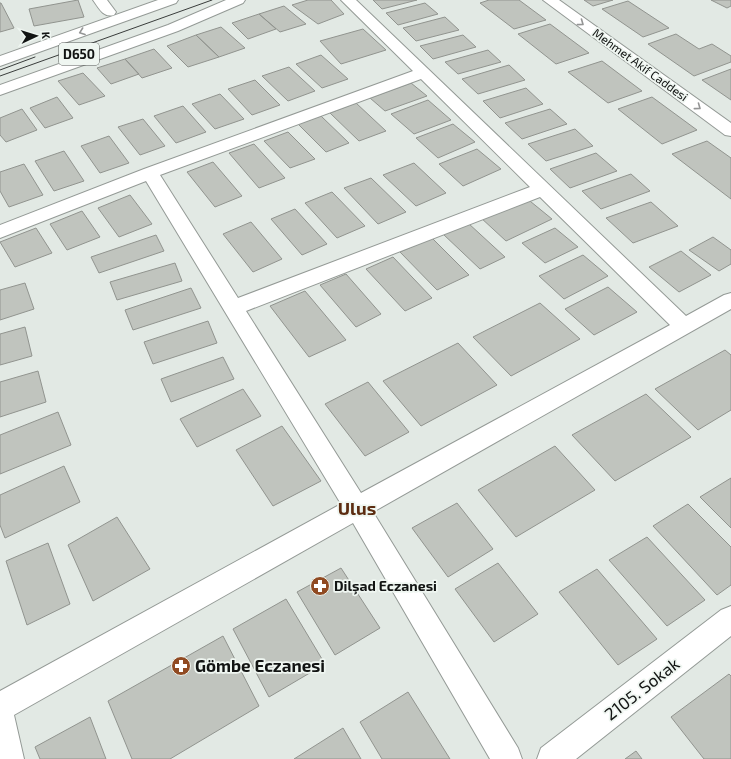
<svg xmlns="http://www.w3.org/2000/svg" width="731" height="759" font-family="'Exo 2',sans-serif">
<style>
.building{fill:#c0c4be;stroke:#91948f}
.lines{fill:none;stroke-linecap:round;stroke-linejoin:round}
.minor-casing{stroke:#949a96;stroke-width:2}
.highway-casing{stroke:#949a96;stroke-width:2}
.minor{fill:#fff;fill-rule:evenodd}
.highway{fill:#fff;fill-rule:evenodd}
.tram{stroke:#393c3b;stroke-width:1}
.oneway{stroke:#949595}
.labels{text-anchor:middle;stroke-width:3.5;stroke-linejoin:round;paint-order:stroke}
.far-street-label{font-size:12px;fill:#121413;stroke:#eff6f1}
.shield{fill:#eff6f1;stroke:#545856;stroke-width:1}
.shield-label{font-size:13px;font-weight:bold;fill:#121413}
.poi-label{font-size:14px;font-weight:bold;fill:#121413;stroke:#eff6f1;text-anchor:start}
.near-poi-label{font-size:17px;font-weight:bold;fill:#121413;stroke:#eff6f1;text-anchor:start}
.near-street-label{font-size:17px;fill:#121413;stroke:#eff6f1}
.district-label{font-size:18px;font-weight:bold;fill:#5c2c11;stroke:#eff6f1}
</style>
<rect width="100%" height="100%" fill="#e2e9e4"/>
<!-- building -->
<path class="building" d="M78,0L84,17L34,26L29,9Z
M308,0H331L344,14L318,24L292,5Z
M373,0H417L382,9Z
M489,0H519L546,20L514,29L480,3Z
M584,0H613L593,6Z
M711,0H731V6L727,8Z
M628,1L669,28L643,37L602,9Z
M0,3H1L14,28L0,32Z
M425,3L438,14L398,25L386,13Z
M284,6L306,24L280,32L259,14Z
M259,14L276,29L248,39L232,23Z
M445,17L459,30L416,41L403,28Z
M550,24L589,53L556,64L518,34Z
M221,27L245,48L219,57L196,35Z
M363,29L386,50L341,64L320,41Z
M676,34L699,49L712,44L731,56V62L694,76L648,44Z
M196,35L219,57L188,67L167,46Z
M463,35L476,47L433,59L420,46Z
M154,49L172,68L142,78L125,59Z
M488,50L501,62L458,74L445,62Z
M321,55L348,79L322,88L296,64Z
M125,59L139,74L111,84L97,68Z
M602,61L642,91L608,103L568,72Z
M509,65L525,80L478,94L462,79Z
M289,67L315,91L288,101L262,76Z
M731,69V100L702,80Z
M83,73L105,96L79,105L58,81Z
M255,80L280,105L252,115L228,89Z
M411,83L427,96L385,111L370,98Z
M526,88L543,104L500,118L483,101Z
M220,94L244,119L215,129L192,104Z
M57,97L73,118L45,128L30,108Z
M652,97L697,130L662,144L618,109Z
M428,100L451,120L414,134L391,114Z
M356,103L386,131L359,141L330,113Z
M183,106L206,132L176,143L154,116Z
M22,109L37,130L6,142L0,135V118Z
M550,109L567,124L522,139L505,123Z
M321,116L349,143L326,152L298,124Z
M143,119L165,146L140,155L118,127Z
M453,124L475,142L438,158L416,138Z
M575,129L593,146L546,161L528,144Z
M288,132L315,159L290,168L264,141Z
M109,136L129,163L100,173L81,146Z
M707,141L731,158V199L672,154Z
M254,144L285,178L259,188L229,153Z
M477,149L501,169L463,186L439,164Z
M64,151L84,181L54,191L35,161Z
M596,153L617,171L570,188L550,169Z
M213,162L242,196L215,207L187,172Z
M414,163L446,193L416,206L383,175Z
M24,164L43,195L9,207L0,191V172Z
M631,174L650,191L601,209L582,191Z
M371,178L406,212L378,224L344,188Z
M332,192L365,226L337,238L305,203Z
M130,195L152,224L119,237L98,208Z
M525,197L552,219L506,241L480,217Z
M651,202L678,226L633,243L606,218Z
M295,209L327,244L302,255L271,219Z
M82,211L100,237L67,250L50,224Z
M251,222L282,259L253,272L223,234Z
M468,223L505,257L480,269L443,234Z
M36,228L52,253L15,267L0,242Z
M555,228L578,247L545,263L522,243Z
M156,235L164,251L99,273L91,257Z
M713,237L731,250V264L719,271L689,250Z
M432,238L469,275L437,290L400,252Z
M681,251L711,275L679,292L649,267Z
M583,255L608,276L564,299L539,276Z
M393,257L432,298L405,311L366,269Z
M175,263L182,281L117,300L110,282Z
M346,274L381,314L356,327L320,285Z
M25,283L34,309L0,320V290Z
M608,287L637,312L594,335L565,309Z
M191,288L201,308L133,330L125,310Z
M305,291L346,340L309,357L270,306Z
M540,303L580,339L511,376L473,337Z
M208,321L217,343L153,364L144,342Z
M25,327L32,356L0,365V334Z
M458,343L497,385L421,426L383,381Z
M725,350L731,355V410L698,430L655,389Z
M223,357L234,379L171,402L161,379Z
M38,371L46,402L0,417V382Z
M368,382L409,432L365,456L325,404Z
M243,389L261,416L197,447L180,419Z
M646,394L691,437L615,481L572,435Z
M58,412L71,445L0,474V435Z
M282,426L321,481L273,506L236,450Z
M555,446L595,490L516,537L478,490Z
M64,466L80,502L5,538L0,525V495Z
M731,478V528L700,497Z
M457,503L493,549L448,577L412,528Z
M688,504L731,547V585L717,595L653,526Z
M117,517L150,569L93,601L68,545Z
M647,537L705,600L667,626L609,560Z
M48,543L70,604L27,625L6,561Z
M498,563L538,614L494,642L455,589Z
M341,568L380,628L335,655L297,592Z
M597,569L657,639L618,665L559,592Z
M286,599L325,664L269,697L233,629Z
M223,636L259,706L170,759H132L108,701Z
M729,674L731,676V759H704L671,717Z
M408,692L450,759H382L360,722Z
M90,717L106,759H40L35,747Z
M343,728L361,759H294Z
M636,751L642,759H625Z"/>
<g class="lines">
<defs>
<path id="minor" d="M93,0H107L116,12L114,15C103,18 99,8 93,0Z
M341,0H356L686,316L724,295L731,293V309L373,512L518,748L522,759H490L353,523L14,715L24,759H0V691L341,504L146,181L0,238V225L144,169L413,71ZM421,79L530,187L238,298L160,175ZM540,197L670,325L361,493L246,311Z
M543,0H559L731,123V136L725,135Z
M731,606V636L576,759H537L541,748L721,610Z"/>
<path id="highway" d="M158,0H178L176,3L0,66V56Z
M226,0H245L243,3L178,31L0,95V85L168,25Z"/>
</defs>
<!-- minor casing -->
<use href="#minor" class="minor-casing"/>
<!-- highway casing -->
<use href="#highway" class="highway-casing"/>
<!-- minor -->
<use href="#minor" class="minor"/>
<!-- highway -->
<use href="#highway" class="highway"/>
<!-- tram -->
<path class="tram" d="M0,70L35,57
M0,76L212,0"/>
</g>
<!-- one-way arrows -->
<defs><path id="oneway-chevron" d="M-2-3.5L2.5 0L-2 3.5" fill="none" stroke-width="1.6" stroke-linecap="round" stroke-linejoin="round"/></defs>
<g class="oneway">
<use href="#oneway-chevron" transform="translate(581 23) rotate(36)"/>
<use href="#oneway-chevron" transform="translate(82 32) rotate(160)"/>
<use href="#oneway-chevron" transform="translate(698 107) rotate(36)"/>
</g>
<!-- icons -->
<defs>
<symbol id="pharmacy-disc" viewBox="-11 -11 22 22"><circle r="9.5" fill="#904a22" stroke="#eff6f1"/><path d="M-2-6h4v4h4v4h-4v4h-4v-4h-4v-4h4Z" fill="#fff"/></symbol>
</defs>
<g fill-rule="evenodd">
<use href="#pharmacy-disc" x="309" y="575" width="22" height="22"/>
<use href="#pharmacy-disc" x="170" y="655" width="22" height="22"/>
</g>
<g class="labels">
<!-- far-street labels -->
<g class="far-street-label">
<text transform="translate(640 65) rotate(36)" y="4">Mehmet Akif Caddesi</text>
</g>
<!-- shield labels -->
<rect class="shield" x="59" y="43" width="40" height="22" rx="3"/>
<g class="shield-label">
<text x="79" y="59">D650</text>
</g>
<!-- poi labels -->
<g class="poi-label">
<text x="334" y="591">Dilşad Eczanesi</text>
</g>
<!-- near-poi labels -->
<g class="near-poi-label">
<text x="195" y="672">Gömbe Eczanesi</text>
</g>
<!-- near-street labels -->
<g class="near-street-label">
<text transform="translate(642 689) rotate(-38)" y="6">2105. Sokak</text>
</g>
<!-- district labels -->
<g class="district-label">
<text x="357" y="515">Ulus</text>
</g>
</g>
<!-- north arrow -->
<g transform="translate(36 36) rotate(86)" stroke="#eff6f1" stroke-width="3" paint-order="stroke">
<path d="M0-3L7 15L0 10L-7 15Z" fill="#121413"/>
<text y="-6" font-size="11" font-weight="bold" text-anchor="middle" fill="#121413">K</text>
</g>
</svg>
